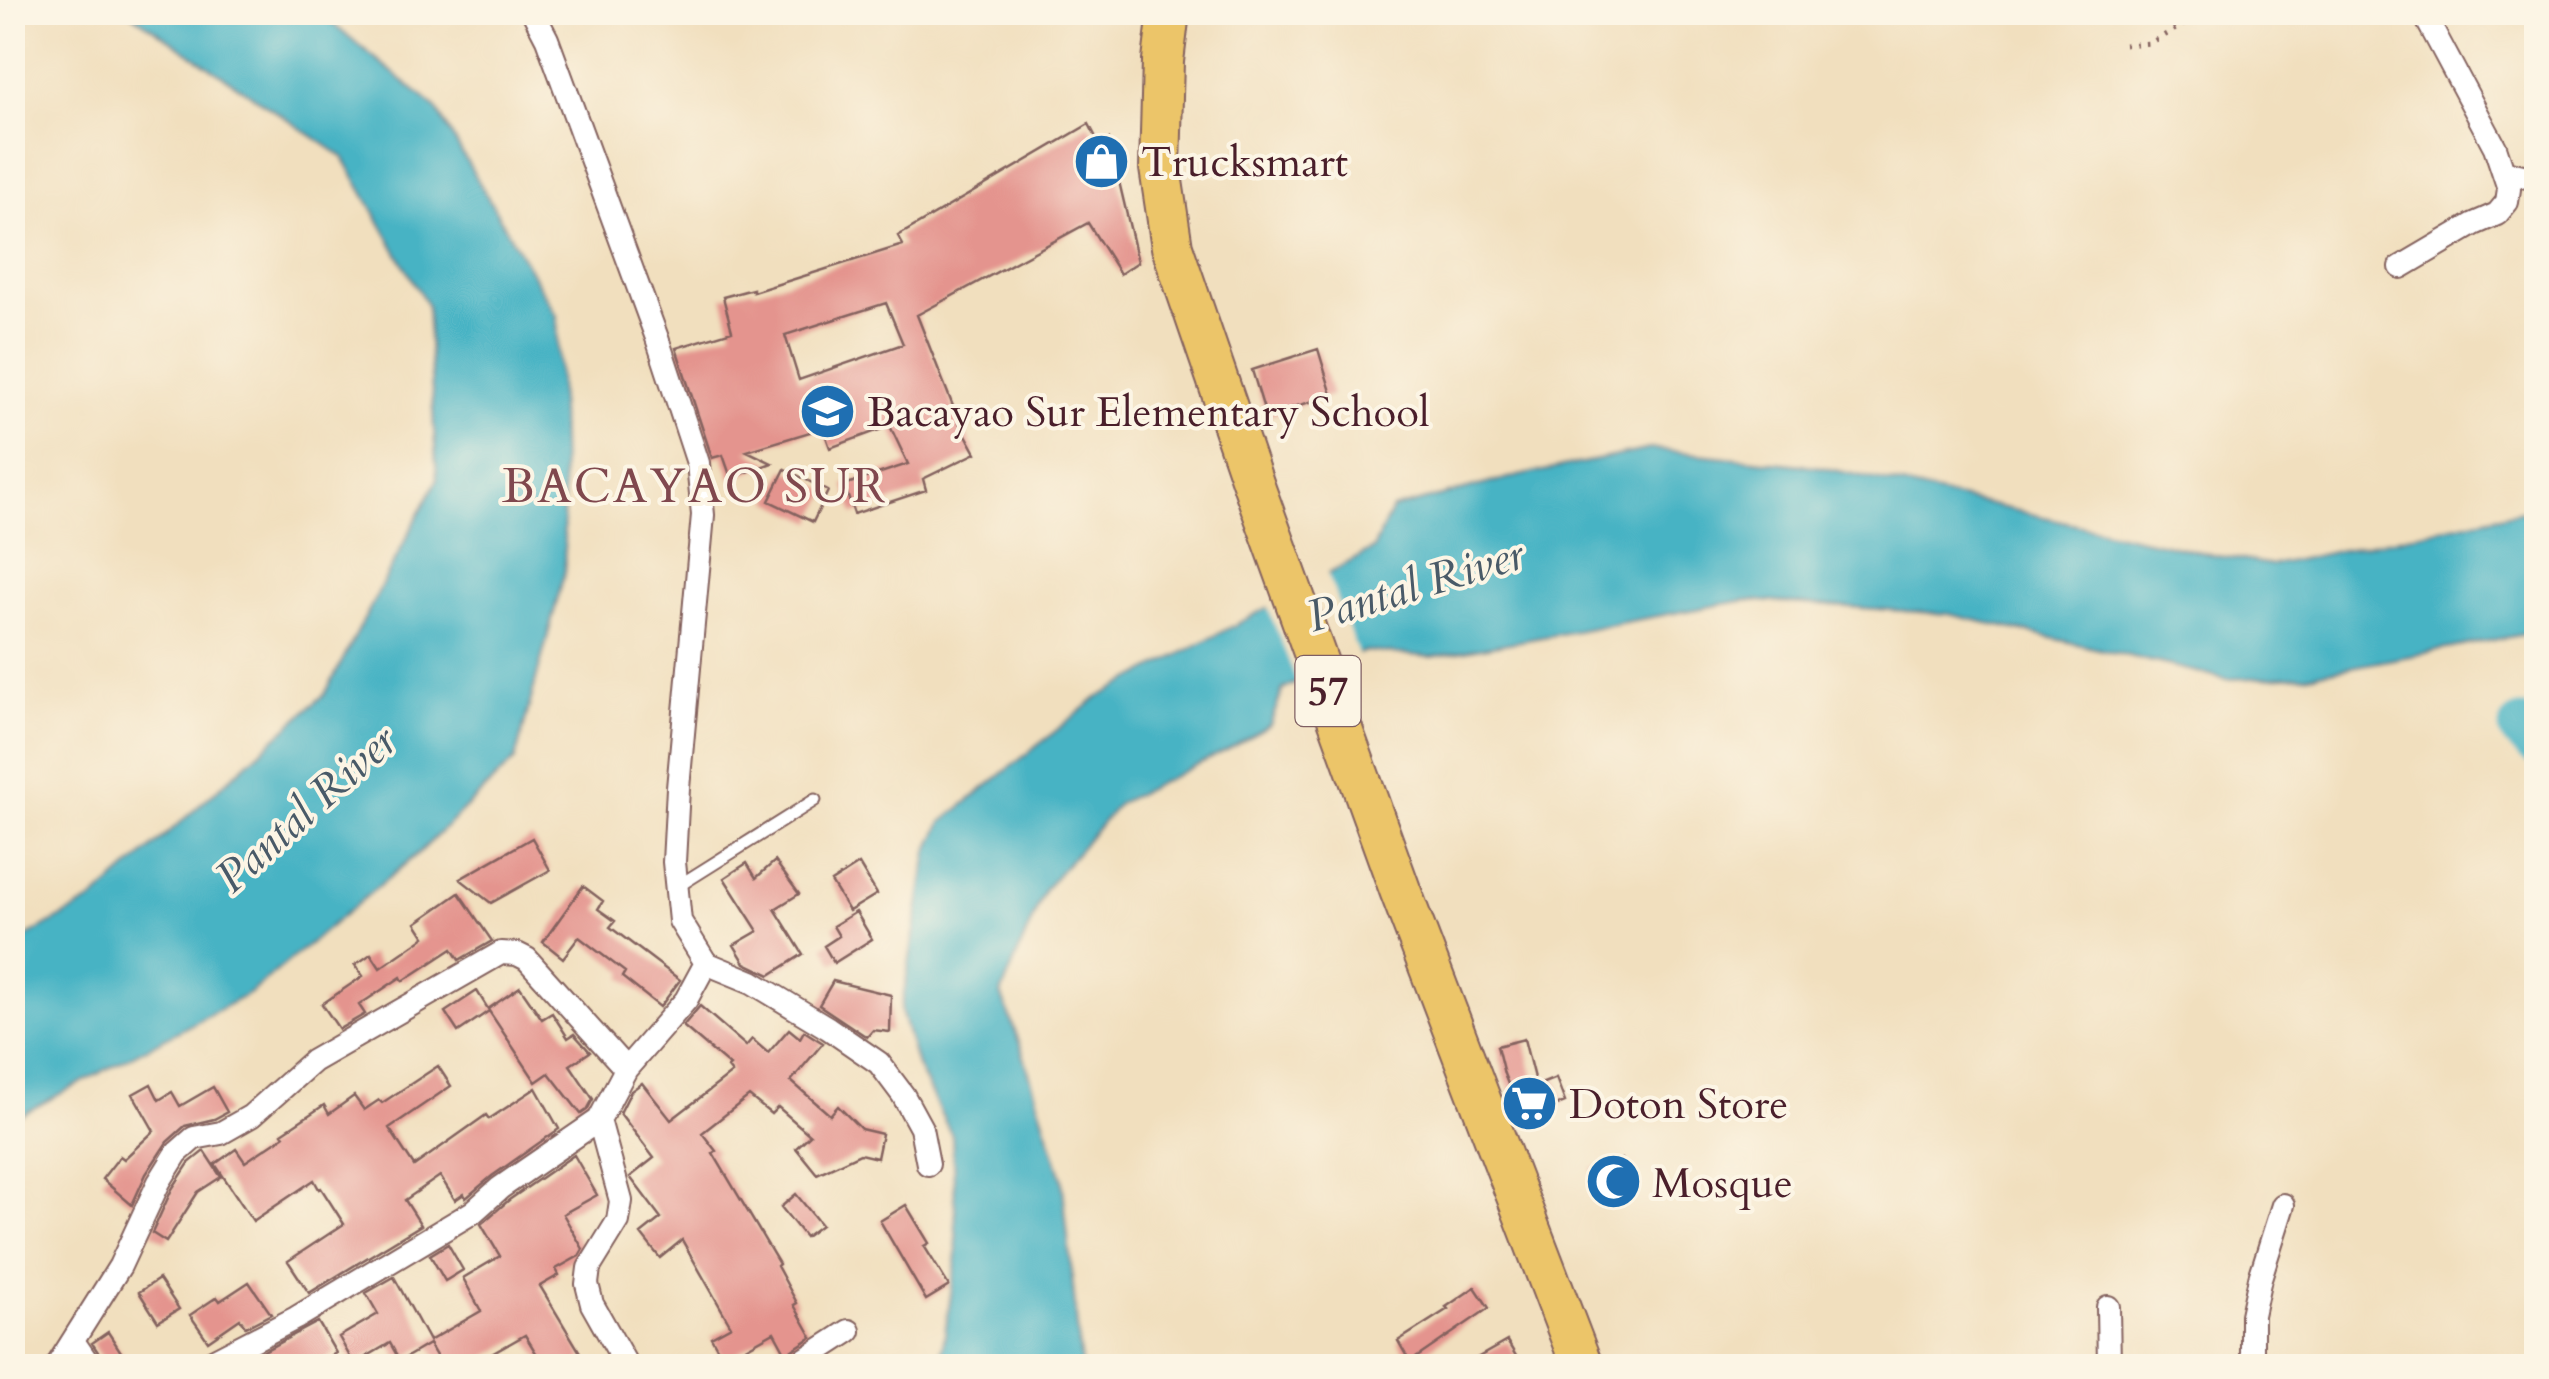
<svg xmlns="http://www.w3.org/2000/svg" width="2549" height="1379" font-family="Cardo,serif">
<style>
.water{fill:#47b3c4;stroke:#486978;stroke-width:2.5}
.pier{fill:#f1dfbe}
.lines{fill:none;stroke-linecap:round;stroke-linejoin:round}
.river{stroke:#47b3c4;stroke-width:45}
.building{fill:#e4948e;fill-rule:evenodd}
.lane-casing{stroke:#84625e;stroke-width:15}
.street-casing{stroke:#84625e;stroke-width:26}
.highway-casing{stroke:#84625e;stroke-width:44}
.path{stroke:#84625e;stroke-width:5;stroke-dasharray:2.5 8;stroke-linecap:butt}
.lane{stroke:#fff;stroke-width:11}
.street{stroke:#fff;stroke-width:22}
.highway{stroke:#ecc569;stroke-width:40}
.labels{text-anchor:middle;stroke-width:8;stroke-linejoin:round;paint-order:stroke}
.shield{fill:#fcf5e5;stroke:#7f5f63;stroke-width:2.5}
.shield-label{font-size:40px;font-weight:bold;fill:#4a1f2b}
.poi-label{font-size:42px;fill:#4a1f2b;stroke:#fcf5e5;text-anchor:start}
.water-label{font-size:45px;font-style:italic;fill:#495a68;stroke:#fcf5e5}
.quarter-label{font-size:48px;letter-spacing:2.5px;fill:#80484e;stroke:#fcf5e5}
</style>
<rect width="100%" height="100%" fill="#fcf5e5"/>
<filter id="ink" filterUnits="userSpaceOnUse"><feTurbulence type="fractalNoise" baseFrequency=".01" numOctaves="2"/><feDisplacementMap in="SourceGraphic" scale="20" xChannelSelector="R" yChannelSelector="G"/><feConvolveMatrix kernelMatrix="1 2 1 2 8 2 1 2 1" color-interpolation-filters="sRGB"/></filter>
<filter id="wash" filterUnits="userSpaceOnUse"><feTurbulence type="fractalNoise" baseFrequency=".0048" numOctaves="4" result="noise"/><feDisplacementMap in="SourceGraphic" scale="40" xChannelSelector="R" yChannelSelector="G"/><feGaussianBlur stdDeviation="2.25" result="paint"/><feColorMatrix in="noise" values="0 0 0 0 0 0 0 0 0 0 0 0 0 0 0 0 0 1.4 0 .05"/><feComposite in="paint" operator="in"/></filter>
<g filter="url(#wash)">
<rect width="100%" height="100%" fill="#f1dfbe"/>
<!-- water -->
<path class="water" d="M130,13H320L435,107L557,316L565,570L515,760L422,850L250,993L13,1119V944L93,900L325,694L437,480L427,305L343,157Z
M1650,449L1821,467L2218,556L2273,565L2536,508V632L2304,676L2227,679L1949,614L1746,600L1432,657L1365,651L1283,689L1270,725L1229,749L1119,803L1045,889L1001,994L1021,1047L1062,1178L1081,1366H940L957,1255L952,1136L917,1066L901,1011L928,852L942,822L1097,698L1250,617L1373,549L1392,509L1509,478Z"/>
<!-- pier -->
<path class="pier" d="M1326,570L1360,659L1299,687L1266,603Z"/>
<g class="lines">
<!-- river -->
<path class="river" d="M2521,728L2536,744"/>
</g>
<g id="blocks">
<!-- building -->
<path class="building" d="M1089,124L1100,145L1109,139L1138,262L1120,274L1088,223L917,315L960,424L976,453L923,479L926,490L854,514L844,485L908,464L890,426L830,448L823,428L747,451L772,463L731,478L723,455L712,458L676,348L732,331L723,297L753,289V292L903,245L898,236ZM886,303L903,344L799,380L785,335Z
M1318,349L1332,395L1266,416L1252,370Z
M785,469L828,491L813,522L769,501Z
M532,838L550,870L491,903L460,879Z
M775,861L799,894L775,909L803,954L770,975L745,963L734,945L758,931L724,878L747,863L756,878Z
M859,864L877,894L849,911L831,882Z
M583,886L603,901L598,909L615,921L610,927L680,980L660,1007L622,977L625,972L579,937L563,958L543,942Z
M459,893L492,941L459,960L452,949L403,981L401,977L359,1005L365,1014L339,1029L322,1004L363,976L355,965L371,954L380,968L425,937L416,923Z
M856,912L872,939L834,963L824,946L839,936L833,926Z
M833,981L891,995L890,1032L873,1030L867,1037L819,1005Z
M520,987L542,1019L552,1013L568,1038L574,1034L590,1052L570,1065L593,1099L587,1110L581,1114L549,1073L536,1082L489,1011L458,1032L445,1012L477,991L488,1009Z
M700,1006L746,1046L752,1039L768,1053L789,1029L800,1038L804,1031L823,1043L791,1081L830,1115L838,1106L861,1129L882,1134L877,1158L860,1154L817,1174L796,1148L810,1135L778,1107L771,1114L749,1096L702,1133L716,1151L713,1153L779,1264L777,1266L797,1303L794,1305L812,1337L786,1354L774,1332L724,1360L711,1337L731,1326L682,1240L660,1258L641,1234L661,1218L630,1177L654,1158L620,1113L631,1091L642,1083L671,1120L732,1073L728,1068L730,1066L683,1026Z
M1524,1039L1536,1086L1556,1078L1565,1102L1522,1119L1504,1074L1497,1046Z
M438,1066L451,1086L389,1128L414,1166L486,1115L489,1119L536,1088L559,1129L492,1176L466,1198L464,1194L455,1200L440,1176L405,1200L421,1225L309,1293L288,1261L344,1224L321,1188L319,1189L314,1180L253,1221L215,1164L236,1149L245,1162L284,1136L282,1133L324,1105L329,1114L354,1096L364,1110L379,1100L382,1103Z
M151,1084L159,1100L172,1092L180,1106L213,1087L227,1112L214,1119L185,1126L167,1142L146,1174L132,1205L102,1179L120,1156L124,1159L154,1131L133,1094Z
M204,1151L221,1177L198,1192L166,1242L152,1233L172,1189L189,1163Z
M574,1155L597,1195L563,1214L583,1249L579,1256L556,1269L559,1275L540,1286L584,1359L572,1366H544L525,1335L474,1364L471,1358L457,1366H442L429,1344L400,1361L390,1343L354,1364L339,1337L378,1314L366,1293L394,1277L429,1341L481,1311L463,1278L500,1256L481,1224L509,1200Z
M1621,1159L1633,1195L1604,1204L1592,1169Z
M796,1194L821,1225L805,1237L781,1207Z
M906,1205L929,1243L924,1246L949,1286L926,1300L880,1221Z
M448,1244L463,1270L445,1281L430,1255Z
M159,1279L179,1309L158,1322L139,1292Z
M249,1282L271,1314L246,1327L240,1319L208,1341L190,1315L217,1297L220,1301Z
M1475,1287L1489,1308L1410,1362L1398,1341L1448,1309L1446,1307Z
M318,1322L336,1353L312,1366H236Z
M108,1332L130,1366H105L102,1358L92,1343Z
M1507,1341L1522,1366H1463Z"/>
</g>
</g>
<g filter="url(#ink)">
<use href="#blocks" fill-opacity="0" stroke="#84625e" stroke-width="2.5"/>
<g class="lines">
<defs>
<path id="lane" d="M675,888L815,800"/>
<path id="street" d="M533,12L547,39L657,338L698,463L703,515L678,788L674,862L680,921L706,963L752,982L828,1028L879,1063L903,1095L921,1128L928,1164
M2505,172L2536,179
M2401,267L2474,224L2497,214L2507,202L2509,189L2495,147L2423,12
M599,1120L621,1201L618,1221L589,1268L587,1284L592,1304L627,1366
M2108,1307L2109,1366
M73,1341L90,1366
M57,1366L120,1266L159,1182L177,1153L194,1138L221,1133L251,1116L313,1061L501,953L517,954L527,959L626,1069
M203,1366L296,1318L473,1212L500,1188L599,1120L626,1069L686,1000L706,963
M795,1366L849,1331
M2252,1366V1315L2260,1278L2283,1205"/>
<path id="highway" d="M1169,12L1163,61L1160,168L1172,247L1256,492L1400,890L1582,1366"/>
</defs>
<!-- lane casing -->
<use href="#lane" class="lane-casing"/>
<!-- street casing -->
<use href="#street" class="street-casing"/>
<!-- highway casing -->
<use href="#highway" class="highway-casing"/>
<!-- path -->
<path class="path" d="M2124,45L2150,43L2207,12"/>
<!-- lane -->
<use href="#lane" class="lane"/>
<!-- street -->
<use href="#street" class="street"/>
<!-- highway -->
<use href="#highway" class="highway"/>
</g>
</g>
<!-- icons -->
<defs>
<symbol id="shop-disc" viewBox="-11 -11 22 22"><circle r="9.5" fill="#1f6fb2" stroke="#fcf5e5"/><path d="M-5-2.5h2.3a2.7 3.5 0 0 1 5.4 0H5L5.5 6h-11ZM-1.5-2.5h3a1.5 2.3 0 0 0-3 0Z" fill="#fff"/></symbol>
<symbol id="school-disc" viewBox="-11 -11 22 22"><circle r="9.5" fill="#1f6fb2" stroke="#fcf5e5"/><path d="M0-5L7-2L0 1L-7-2ZM-4 1L0 2.5L4 1V4Q0 6-4 4Z" fill="#fff"/></symbol>
<symbol id="supermarket-disc" viewBox="-11 -11 22 22"><circle r="9.5" fill="#1f6fb2" stroke="#fcf5e5"/><path d="M-6-5.5h2.5l.6 2H6L4.5 2H-2.5L-4.4-4H-6ZM-1.5 3.2a1.3 1.3 0 1 0 .1 0ZM3 3.2a1.3 1.3 0 1 0 .1 0Z" fill="#fff"/></symbol>
<symbol id="mosque-disc" viewBox="-11 -11 22 22"><circle r="9.5" fill="#1f6fb2" stroke="#fcf5e5"/><path d="M3.5-4.9A6 6 0 1 0 3.5 4.9A5 5 0 1 1 3.5-4.9Z" fill="#fff"/></symbol>
</defs>
<g fill-rule="evenodd">
<use href="#shop-disc" x="1070" y="130" width="63" height="63"/>
<use href="#school-disc" x="796" y="380" width="63" height="63"/>
<use href="#supermarket-disc" x="1498" y="1072" width="63" height="63"/>
<use href="#mosque-disc" x="1582" y="1150" width="63" height="63"/>
</g>
<g class="labels">
<!-- shield labels -->
<rect class="shield" x="1295.5" y="656" width="65" height="70" rx="8"/>
<g class="shield-label">
<text x="1328" y="705">57</text>
</g>
<!-- poi labels -->
<g class="poi-label">
<text x="1141" y="176">Trucksmart</text>
<text x="867" y="426">Bacayao Sur Elementary School</text>
<text x="1569" y="1118">Doton Store</text>
<text x="1652" y="1197">Mosque</text>
</g>
<!-- water labels -->
<g class="water-label">
<text transform="translate(1415 584) rotate(-17)" y="16">Pantal River</text>
<text transform="translate(305 808) rotate(-42)" y="16">Pantal River</text>
</g>
<!-- quarter labels -->
<g class="quarter-label">
<text x="695" y="502">BACAYAO SUR</text>
</g>
</g>
<!-- margin -->
<rect width="2549" height="1379" fill="none" stroke="#fcf5e5" stroke-width="50"/>
</svg>
